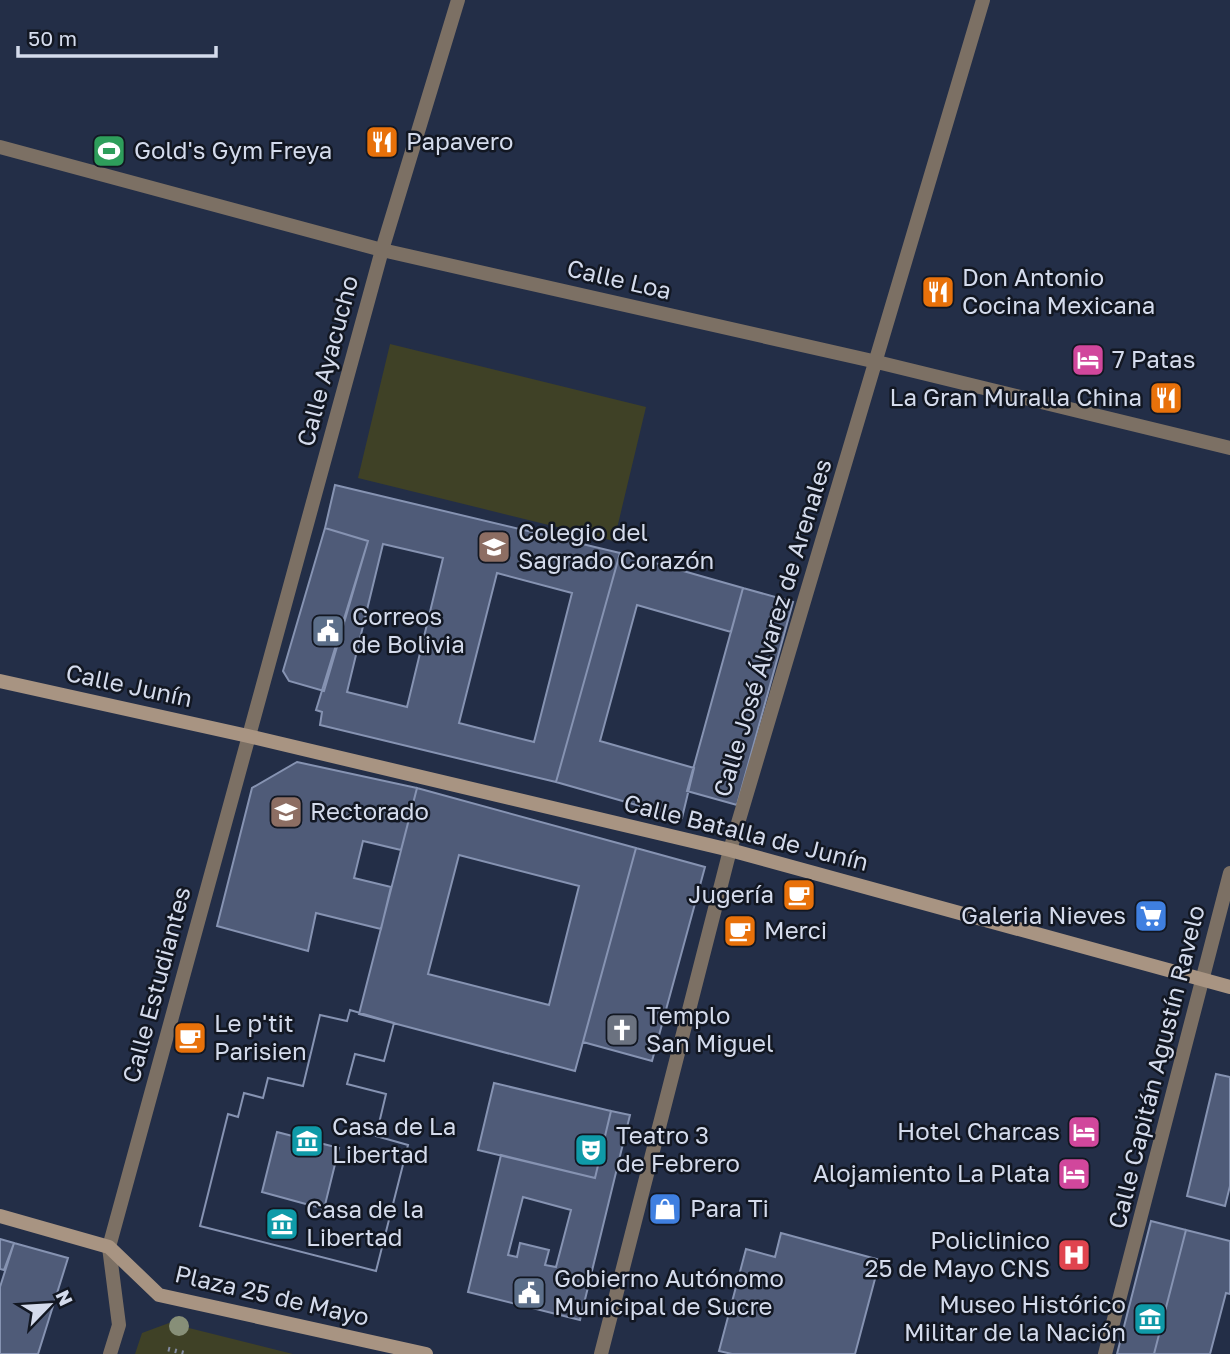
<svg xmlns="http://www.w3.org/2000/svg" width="1230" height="1354" font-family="'Golos Text',sans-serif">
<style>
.green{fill:#3f4126}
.building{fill:#4f5b78;stroke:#8693b2;stroke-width:2;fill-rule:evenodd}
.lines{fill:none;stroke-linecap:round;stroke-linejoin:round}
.path{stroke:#828a9f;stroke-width:4.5;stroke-dasharray:2 5;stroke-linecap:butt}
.street{stroke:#7c7064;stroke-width:14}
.secondary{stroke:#a89482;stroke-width:14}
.tree{fill:#878f78}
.labels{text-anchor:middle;stroke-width:5;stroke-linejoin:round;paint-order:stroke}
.poi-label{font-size:24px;fill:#d4dbec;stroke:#121722;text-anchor:start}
.street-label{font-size:24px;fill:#d4dbec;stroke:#121722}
</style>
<rect width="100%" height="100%" fill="#232e47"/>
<!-- green -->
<path class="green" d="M390,344L646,407L614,541L358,478Z
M169,1323L293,1354H135L142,1333Z"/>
<!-- building -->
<path class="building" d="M335,485L620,553L556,782L320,725L322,712L316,710L368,541L325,528ZM383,544L443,558L407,707L347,692ZM497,573L572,593L534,742L459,723Z
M325,528L368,541L324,691L289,681L283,671Z
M620,553L743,588L731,632L637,605L600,741L694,768L682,818L556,782Z
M743,588L793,602L737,805L687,791Z
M297,762L417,788L401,850L363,841L354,878L391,887L381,929L316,913L308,951L217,926L252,788Z
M417,788L636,848L575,1071L359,1014ZM459,855L579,886L549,1005L428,974Z
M636,848L705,867L652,1061L583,1042Z
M350,1010L394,1023L384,1061L355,1054L347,1084L386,1094L376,1136L408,1145L376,1271L200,1226L228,1114L238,1117L244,1093L263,1098L268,1078L303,1086L320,1015L347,1021ZM277,1132L339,1148L324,1209L262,1192Z
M350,1010L394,1023L384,1061L355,1054L347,1084L386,1094L376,1136L408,1145L376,1271L200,1226L228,1114L238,1117L244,1093L263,1098L268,1078L303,1086L320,1015L347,1021Z
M1216,1074L1230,1077V1186L1225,1206L1187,1196Z
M494,1083L611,1111L595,1178L478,1150Z
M611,1111L630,1115L580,1320L468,1292L501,1155L595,1178ZM523,1197L571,1210L556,1267L545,1265L549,1250L520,1243L517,1257L508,1255Z
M1151,1221L1186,1230L1154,1354H1117Z
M1186,1230L1230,1241V1294L1226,1293L1210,1354H1154Z
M781,1233L880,1260L855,1354H732L719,1351L746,1249L775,1257Z
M0,1239L14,1243L4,1270L0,1269Z
M14,1243L68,1258L38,1354H0V1287Z"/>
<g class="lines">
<!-- path -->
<path class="path" d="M168,1349L188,1354"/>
<!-- street -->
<path class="street" d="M0,147L382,250L877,362L1230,448
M110,1354L119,1325L109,1247L382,250L458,0
M601,1354L730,850L983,0
M1105,1354L1230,873"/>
<!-- secondary -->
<path class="secondary" d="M0,681L248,736L730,850L1230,987
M0,1216L109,1247L159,1295L426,1354"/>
</g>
<!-- trees -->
<circle class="tree" cx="179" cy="1326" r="10"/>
<!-- icons -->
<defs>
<symbol id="restaurant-square" viewBox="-11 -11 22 22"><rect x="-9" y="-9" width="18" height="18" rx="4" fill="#e8710a" stroke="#121722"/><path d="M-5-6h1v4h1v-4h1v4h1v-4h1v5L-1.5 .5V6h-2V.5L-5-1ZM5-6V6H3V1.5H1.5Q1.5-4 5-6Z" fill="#fff"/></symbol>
<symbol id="stadium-square" viewBox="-11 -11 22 22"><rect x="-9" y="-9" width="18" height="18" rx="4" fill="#2e9e5b" stroke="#121722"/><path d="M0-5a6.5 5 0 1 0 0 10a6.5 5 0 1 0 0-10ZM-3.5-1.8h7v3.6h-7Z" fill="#fff"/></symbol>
<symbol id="hotel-square" viewBox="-11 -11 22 22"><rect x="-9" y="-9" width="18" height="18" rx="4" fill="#d1479c" stroke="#121722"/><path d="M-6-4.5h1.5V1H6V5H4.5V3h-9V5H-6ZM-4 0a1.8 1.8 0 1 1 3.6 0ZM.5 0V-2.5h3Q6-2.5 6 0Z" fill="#fff"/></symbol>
<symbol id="school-square" viewBox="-11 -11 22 22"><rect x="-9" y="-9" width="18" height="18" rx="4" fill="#8d6e63" stroke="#121722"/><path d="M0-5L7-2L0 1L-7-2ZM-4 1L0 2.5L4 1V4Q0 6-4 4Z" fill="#fff"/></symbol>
<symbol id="civic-square" viewBox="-11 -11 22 22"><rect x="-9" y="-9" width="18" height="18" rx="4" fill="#5c6f8a" stroke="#121722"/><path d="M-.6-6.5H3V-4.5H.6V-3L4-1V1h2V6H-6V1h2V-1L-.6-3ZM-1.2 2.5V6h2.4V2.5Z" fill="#fff"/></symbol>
<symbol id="university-square" viewBox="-11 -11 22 22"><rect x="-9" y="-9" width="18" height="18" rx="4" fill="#8d6e63" stroke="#121722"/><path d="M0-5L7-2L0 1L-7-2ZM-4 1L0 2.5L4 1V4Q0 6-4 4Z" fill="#fff"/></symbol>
<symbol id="cafe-square" viewBox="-11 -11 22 22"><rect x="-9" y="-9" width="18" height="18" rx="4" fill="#e8710a" stroke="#121722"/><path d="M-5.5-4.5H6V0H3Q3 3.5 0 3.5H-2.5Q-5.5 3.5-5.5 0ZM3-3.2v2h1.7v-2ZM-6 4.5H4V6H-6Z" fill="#fff"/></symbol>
<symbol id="supermarket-square" viewBox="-11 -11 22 22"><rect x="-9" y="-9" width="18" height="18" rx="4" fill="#3f7fe0" stroke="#121722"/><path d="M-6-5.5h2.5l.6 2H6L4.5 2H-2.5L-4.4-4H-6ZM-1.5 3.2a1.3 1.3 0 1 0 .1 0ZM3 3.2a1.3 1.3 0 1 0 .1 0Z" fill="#fff"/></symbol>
<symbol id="church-square" viewBox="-11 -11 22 22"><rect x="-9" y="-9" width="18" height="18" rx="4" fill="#6b7280" stroke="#121722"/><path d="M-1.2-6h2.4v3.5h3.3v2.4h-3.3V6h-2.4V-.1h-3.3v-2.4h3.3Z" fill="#fff"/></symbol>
<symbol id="museum-square" viewBox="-11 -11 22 22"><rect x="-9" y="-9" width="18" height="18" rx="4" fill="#0f9aa8" stroke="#121722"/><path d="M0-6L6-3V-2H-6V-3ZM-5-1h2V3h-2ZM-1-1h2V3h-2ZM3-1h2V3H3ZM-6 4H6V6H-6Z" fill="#fff"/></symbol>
<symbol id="theatre-square" viewBox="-11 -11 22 22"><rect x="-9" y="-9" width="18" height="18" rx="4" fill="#0f9aa8" stroke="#121722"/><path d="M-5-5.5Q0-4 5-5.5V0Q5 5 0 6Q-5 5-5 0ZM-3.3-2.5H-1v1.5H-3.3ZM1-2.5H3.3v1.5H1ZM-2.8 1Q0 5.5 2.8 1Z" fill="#fff"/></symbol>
<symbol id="shop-square" viewBox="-11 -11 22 22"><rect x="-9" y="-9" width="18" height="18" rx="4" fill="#3f7fe0" stroke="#121722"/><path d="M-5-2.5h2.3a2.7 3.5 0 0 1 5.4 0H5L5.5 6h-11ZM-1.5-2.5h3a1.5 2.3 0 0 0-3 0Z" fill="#fff"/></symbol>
<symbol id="hospital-square" viewBox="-11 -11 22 22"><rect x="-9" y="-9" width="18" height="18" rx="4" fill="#e0444e" stroke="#121722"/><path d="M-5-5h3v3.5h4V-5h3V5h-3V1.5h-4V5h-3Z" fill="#fff"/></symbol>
</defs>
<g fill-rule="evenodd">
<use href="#restaurant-square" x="363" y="123" width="38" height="38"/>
<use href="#stadium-square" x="90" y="132" width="38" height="38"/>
<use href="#restaurant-square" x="919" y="273" width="38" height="38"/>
<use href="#hotel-square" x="1069" y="341" width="38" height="38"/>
<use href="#restaurant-square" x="1147" y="379" width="38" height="38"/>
<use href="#school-square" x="475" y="528" width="38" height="38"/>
<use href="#civic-square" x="309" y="612" width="38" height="38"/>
<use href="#university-square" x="267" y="793" width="38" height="38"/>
<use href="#cafe-square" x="780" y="876" width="38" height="38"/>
<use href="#supermarket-square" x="1132" y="897" width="38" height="38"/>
<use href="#cafe-square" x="721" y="912" width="38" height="38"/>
<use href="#church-square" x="603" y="1011" width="38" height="38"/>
<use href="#cafe-square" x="171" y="1019" width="38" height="38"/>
<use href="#hotel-square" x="1065" y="1113" width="38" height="38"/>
<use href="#museum-square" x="288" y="1122" width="38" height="38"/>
<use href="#theatre-square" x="572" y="1131" width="38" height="38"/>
<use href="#hotel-square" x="1055" y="1155" width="38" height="38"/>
<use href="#shop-square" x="646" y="1190" width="38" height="38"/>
<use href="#museum-square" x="263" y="1205" width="38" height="38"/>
<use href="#hospital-square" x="1055" y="1236" width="38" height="38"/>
<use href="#civic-square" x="510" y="1274" width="38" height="38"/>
<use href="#museum-square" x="1131" y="1300" width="38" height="38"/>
</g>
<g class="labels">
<!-- poi labels -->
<g class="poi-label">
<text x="406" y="150">Papavero</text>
<text x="134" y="159">Gold's Gym Freya</text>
<text x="962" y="286">Don Antonio<tspan x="962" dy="28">Cocina Mexicana</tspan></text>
<text x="1112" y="368">7 Patas</text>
<text x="1142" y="406" text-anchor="end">La Gran Muralla China</text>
<text x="518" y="541">Colegio del<tspan x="518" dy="28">Sagrado Corazón</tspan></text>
<text x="352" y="625">Correos<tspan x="352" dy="28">de Bolivia</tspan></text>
<text x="310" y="820">Rectorado</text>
<text x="774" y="903" text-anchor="end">Jugería</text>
<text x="1126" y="924" text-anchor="end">Galeria Nieves</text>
<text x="764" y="939">Merci</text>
<text x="646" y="1024">Templo<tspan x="646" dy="28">San Miguel</tspan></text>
<text x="214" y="1032">Le p'tit<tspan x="214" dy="28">Parisien</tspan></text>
<text x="332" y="1135">Casa de La<tspan x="332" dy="28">Libertad</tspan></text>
<text x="1060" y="1140" text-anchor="end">Hotel Charcas</text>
<text x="616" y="1144">Teatro 3<tspan x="616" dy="28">de Febrero</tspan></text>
<text x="1050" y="1182" text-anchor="end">Alojamiento La Plata</text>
<text x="690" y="1217">Para Ti</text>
<text x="306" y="1218">Casa de la<tspan x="306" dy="28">Libertad</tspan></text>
<text x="1050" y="1249" text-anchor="end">Policlinico<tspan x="1050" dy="28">25 de Mayo CNS</tspan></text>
<text x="554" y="1287">Gobierno Autónomo<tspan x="554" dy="28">Municipal de Sucre</tspan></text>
<text x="1126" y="1313" text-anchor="end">Museo Histórico<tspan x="1126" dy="28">Militar de la Nación</tspan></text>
</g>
<!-- street labels -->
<g class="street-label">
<text transform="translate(619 280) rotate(13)" y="8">Calle Loa</text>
<text transform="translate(328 361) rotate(-75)" y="8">Calle Ayacucho</text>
<text transform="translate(773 628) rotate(-73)" y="8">Calle José Álvarez de Arenales</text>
<text transform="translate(129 686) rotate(12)" y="8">Calle Junín</text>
<text transform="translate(746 833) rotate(14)" y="8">Calle Batalla de Junín</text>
<text transform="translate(157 985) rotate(-75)" y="8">Calle Estudiantes</text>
<text transform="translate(1157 1067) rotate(-76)" y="8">Calle Capitán Agustín Ravelo</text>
<text transform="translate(272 1296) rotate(13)" y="8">Plaza 25 de Mayo</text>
</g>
</g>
<!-- north arrow -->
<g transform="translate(49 1305) rotate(65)" stroke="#121722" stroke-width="5" paint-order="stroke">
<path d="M0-5L12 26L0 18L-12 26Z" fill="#d4dbec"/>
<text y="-10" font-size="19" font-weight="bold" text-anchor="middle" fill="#d4dbec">N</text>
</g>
<!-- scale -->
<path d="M18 46v10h198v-10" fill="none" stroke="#d4dbec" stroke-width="3.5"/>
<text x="28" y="46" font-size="21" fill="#d4dbec" stroke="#121722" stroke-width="5" paint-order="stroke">50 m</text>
</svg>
